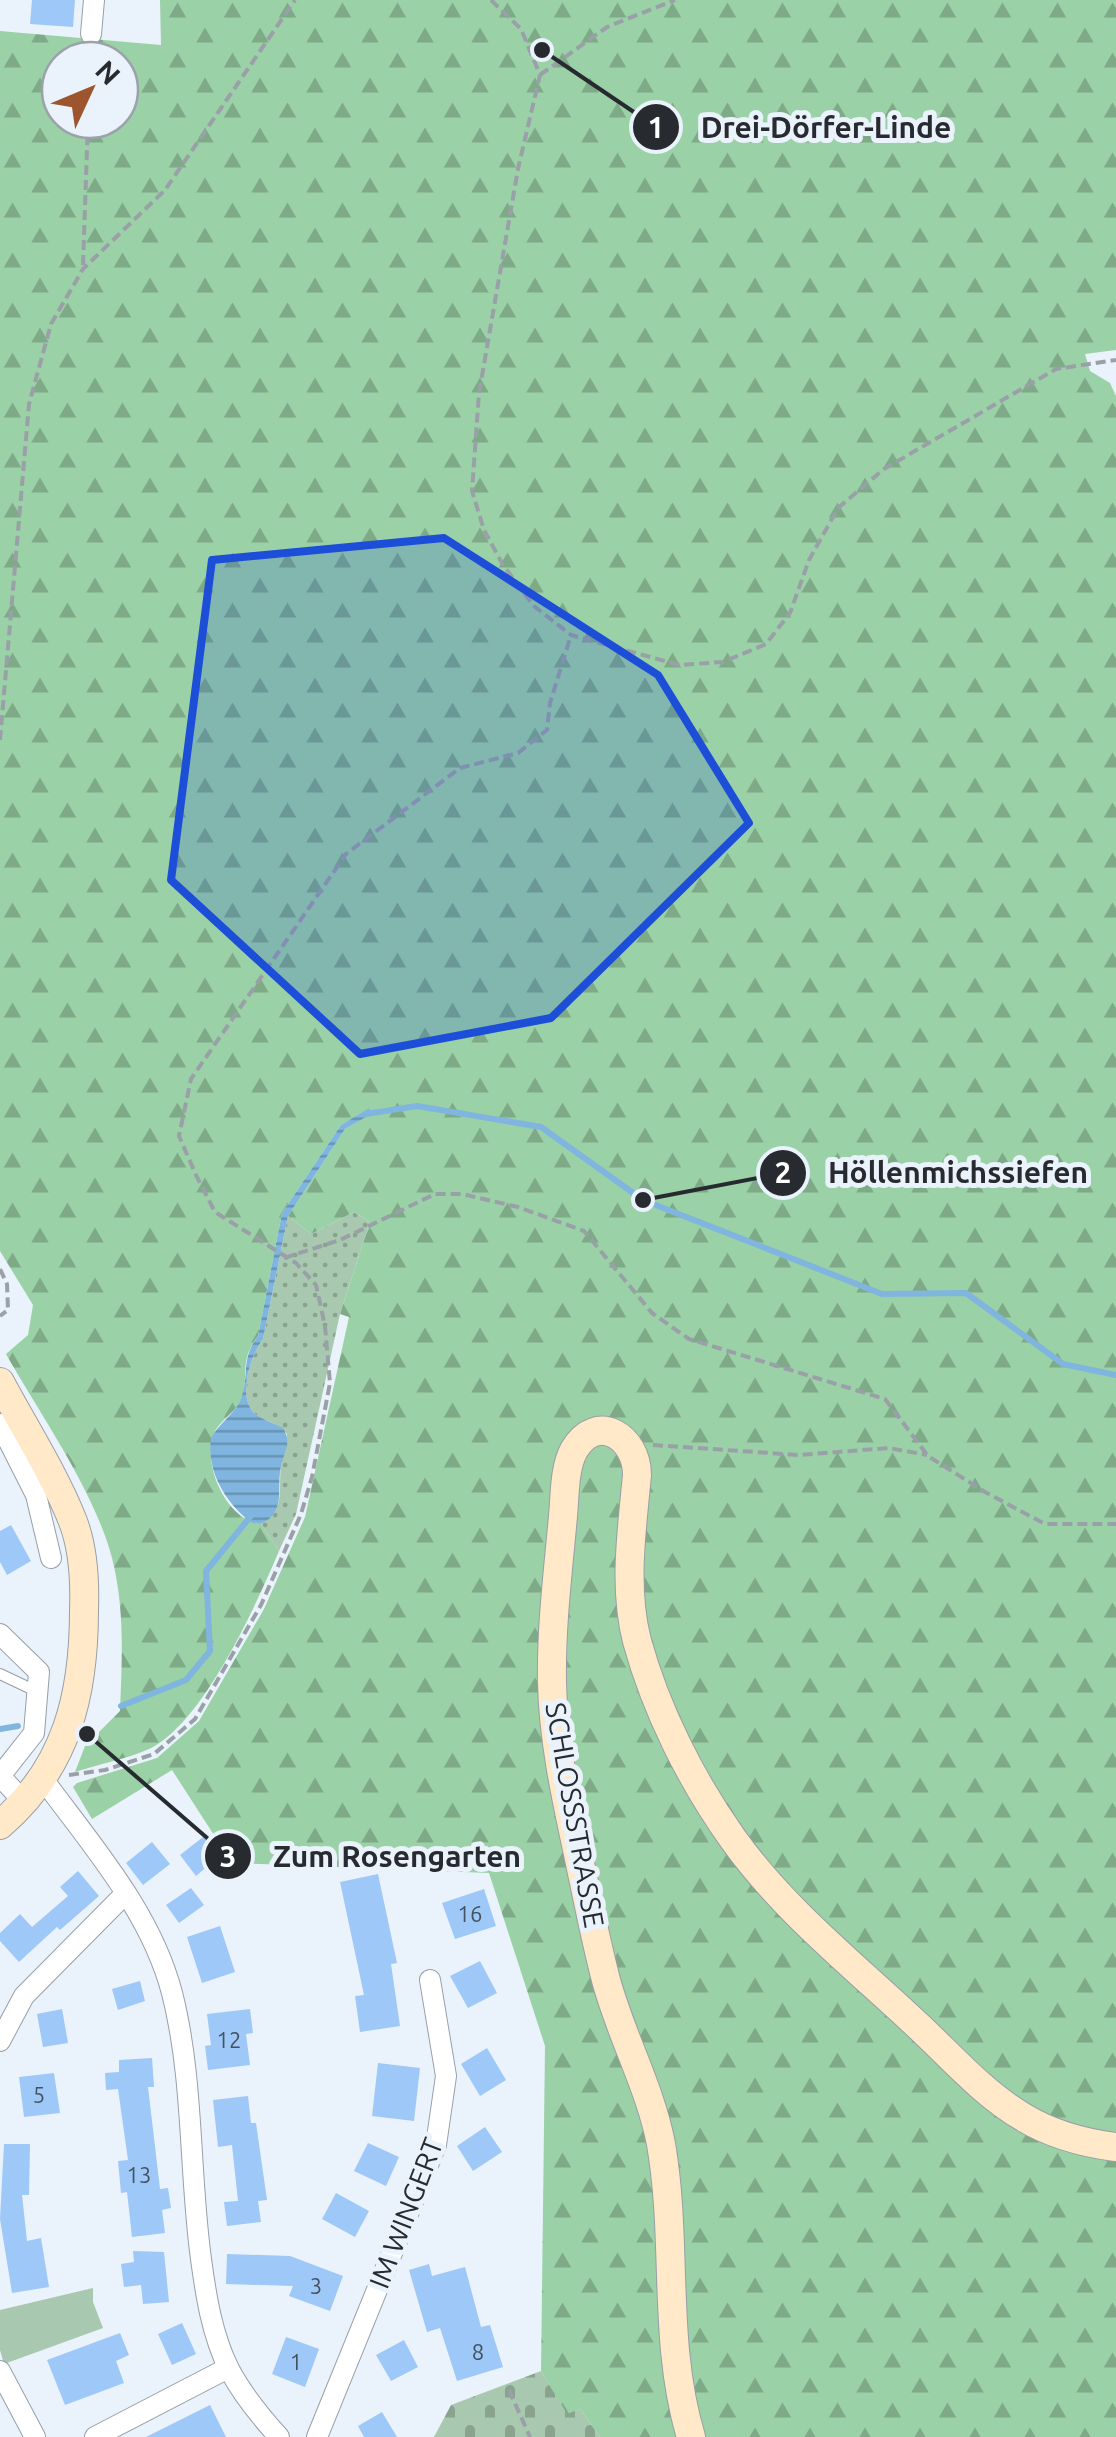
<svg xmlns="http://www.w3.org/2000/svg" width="1116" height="2437" font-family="Ubuntu,sans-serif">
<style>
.grass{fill:url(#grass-dots)}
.forest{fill:url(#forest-firs);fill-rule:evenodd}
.cemetery{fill:url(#cemetery-stones)}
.green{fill:#a8c9af}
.water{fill:url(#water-rules)}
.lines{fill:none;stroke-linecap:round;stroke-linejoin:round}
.stream{stroke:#7fb5de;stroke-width:6}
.building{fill:#9dc8f8}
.lane-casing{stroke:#979fa8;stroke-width:12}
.street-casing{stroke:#979fa8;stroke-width:22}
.secondary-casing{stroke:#979fa8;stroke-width:30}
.path{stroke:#9aa0a8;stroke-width:4;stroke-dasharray:10 5;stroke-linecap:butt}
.lane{stroke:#fff;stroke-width:10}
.street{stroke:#fff;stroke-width:20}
.secondary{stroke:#ffe9c8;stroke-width:28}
.marked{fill:#1d4ed8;fill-opacity:0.2;stroke:#1d4ed8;stroke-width:8;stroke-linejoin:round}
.labels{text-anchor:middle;stroke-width:10;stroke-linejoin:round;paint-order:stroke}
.number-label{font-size:22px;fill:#445260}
.street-label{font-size:28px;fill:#272a2e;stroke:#eaf2fc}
.leader{fill:none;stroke:#272a2e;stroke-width:4}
.callout-dot{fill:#272a2e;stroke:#eaf2fc;stroke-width:4}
.mark-label{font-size:30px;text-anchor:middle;font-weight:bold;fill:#fff}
.callout-label{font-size:30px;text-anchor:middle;font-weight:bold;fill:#272a2e;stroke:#eaf2fc;stroke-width:10;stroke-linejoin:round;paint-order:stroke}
</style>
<defs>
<pattern id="grass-dots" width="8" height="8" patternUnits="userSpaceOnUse" patternTransform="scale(2.5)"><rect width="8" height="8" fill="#a8c9af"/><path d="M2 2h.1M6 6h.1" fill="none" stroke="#89a38f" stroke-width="1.8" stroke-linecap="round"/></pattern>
<pattern id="forest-firs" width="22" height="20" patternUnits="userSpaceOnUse" patternTransform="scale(2.5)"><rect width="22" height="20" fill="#9bd1a6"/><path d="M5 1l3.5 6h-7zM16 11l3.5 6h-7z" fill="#7eaa88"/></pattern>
<pattern id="cemetery-stones" width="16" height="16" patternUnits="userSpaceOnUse" patternTransform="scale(2.5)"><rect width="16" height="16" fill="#a8c9af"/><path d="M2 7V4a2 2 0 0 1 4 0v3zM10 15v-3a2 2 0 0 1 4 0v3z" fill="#89a38f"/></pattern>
<pattern id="water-rules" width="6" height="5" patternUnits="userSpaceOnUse" patternTransform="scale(2.5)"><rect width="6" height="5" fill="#7fb5de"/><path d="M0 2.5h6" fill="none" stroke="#6893b4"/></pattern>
</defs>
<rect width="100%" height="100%" fill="#eaf2fc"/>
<!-- grass -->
<path class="grass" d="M354,1212L370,1222L340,1314L296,1514L279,1551L261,1524C286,1512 278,1488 281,1466C282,1456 285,1445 287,1434C279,1422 265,1423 254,1413C237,1395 251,1355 263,1339L288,1216L311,1234Z"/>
<!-- forest -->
<path class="forest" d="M160,0H1116V350L1085,354L1090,371L1110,383L1116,396V2437H600L580,2409L567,2415L541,2371L545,2046L489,1873L232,1863L172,1770L92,1819L73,1787L77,1783L157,1758L199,1721L264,1609L305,1517L349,1317L340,1314L370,1222L354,1212L311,1234L288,1216L345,1129L370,1114L368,1109L341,1125L282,1213L258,1336C237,1362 251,1380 240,1402C234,1413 221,1420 215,1431C200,1461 226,1521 261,1524L279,1551C256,1605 203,1724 149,1749C127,1759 99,1764 75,1772L85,1746L120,1711C122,1660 125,1609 112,1558C94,1490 41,1416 6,1354L28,1335L33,1305L0,1251V31L161,45ZM60,60H120V120H60Z"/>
<!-- cemetery -->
<path class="cemetery" d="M541,2371L567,2414L580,2409L600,2437H434L451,2405Z"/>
<!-- green -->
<path class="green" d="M93,2288V2302L103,2328L4,2364L0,2350V2310Z"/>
<!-- water -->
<path class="water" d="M369,1108L371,1114L345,1129L288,1216L263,1339C251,1355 237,1395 254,1413C262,1420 274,1423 283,1428C292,1442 284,1452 281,1466C276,1488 287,1512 261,1524L252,1523C226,1504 206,1471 211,1438C218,1424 236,1413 241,1399C250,1374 240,1360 258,1336L282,1213L341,1125Z"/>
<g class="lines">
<!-- stream -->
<path class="stream" d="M366,1114L417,1106L541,1127L643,1200L882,1294L966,1293L1063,1364L1116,1375
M121,1706L186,1680L210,1651L206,1571L251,1516
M0,1729L18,1726"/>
</g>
<!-- building -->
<path class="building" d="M32,0H75L73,27L30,24Z
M11,1525L31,1561L7,1575L0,1562V1531Z
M207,1834L209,1865L196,1876L180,1855Z
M152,1842L170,1864L143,1885L126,1863Z
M78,1871L99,1896L60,1930L57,1927L19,1962L0,1941V1933L20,1914L32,1927L68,1896L60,1887Z
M378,1874L397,1963L391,1964L400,2026L360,2032L355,1996L364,1995L340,1882Z
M191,1888L204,1905L179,1923L166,1905Z
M484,1889L496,1926L455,1939L442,1903Z
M220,1926L235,1972L202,1983L187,1937Z
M480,1961L497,1993L468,2008L450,1976Z
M140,1981L145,2001L118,2010L112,1989Z
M62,2009L68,2043L43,2047L37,2014Z
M250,2009L253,2033L246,2034L250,2065L208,2070L205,2046L211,2045L207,2014Z
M487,2048L506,2080L480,2096L461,2064Z
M152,2058L154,2087H148L160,2189L168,2188L171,2208L162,2210L165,2233L132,2237L127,2192L121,2193L118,2161L128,2160L118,2089L106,2090L105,2073L119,2072V2060Z
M378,2063L420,2068L414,2121L372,2116Z
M54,2073L60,2113L24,2117L19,2077Z
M248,2096L251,2123H256L267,2200L258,2201L261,2222L227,2226L224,2202L238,2201L232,2145L218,2147L213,2100Z
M485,2127L502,2152L473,2171L457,2146Z
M368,2143L399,2157L386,2186L354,2171Z
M4,2144H30L29,2195H22L27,2241L41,2238L49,2287L12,2293L0,2219Z
M336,2193L369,2211L355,2237L322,2219Z
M133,2251L164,2252L169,2302L143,2304L141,2285L124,2287L121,2264L134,2262Z
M227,2254L290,2256L343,2276L330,2311L289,2296L293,2286L226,2284Z
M429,2264L432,2276L465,2267L481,2327L490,2325L503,2367L457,2381L440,2328L427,2332L409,2270Z
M182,2323L196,2354L172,2365L158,2334Z
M120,2333L129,2355L116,2361L124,2383L65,2405L47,2360Z
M286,2337L319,2349L305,2387L272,2374Z
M404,2340L418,2367L391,2381L376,2355Z
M210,2405L226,2437H146Z
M382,2412L397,2437H364L358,2426Z"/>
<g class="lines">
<defs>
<path id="lane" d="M0,1674L38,1692"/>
<path id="street" d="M91,34L94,0
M0,1424L36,1495L51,1558
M0,1634L39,1672L34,1733L0,1776L25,1803
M43,1779C92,1846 151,1912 172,1993C194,2079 189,2172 201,2259C206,2296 212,2335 229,2369C242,2394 260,2416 279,2437
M0,2041L24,1996L126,1893
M0,2371L35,2437
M95,2437L228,2368
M317,2437L436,2145L446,2076L430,1980"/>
<path id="secondary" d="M0,1382C24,1427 53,1472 72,1519C83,1546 85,1582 84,1610C84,1695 67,1767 0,1825
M691,2437C662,2341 678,2242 661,2144C650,2087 621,2036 606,1980C595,1938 587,1896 578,1854C566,1798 553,1740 552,1682C551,1627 558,1572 563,1516C565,1496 564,1468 574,1450C597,1411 637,1437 637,1475C632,1529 623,1587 637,1641C656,1710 691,1780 733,1839C782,1908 852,1964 914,2022C948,2053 982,2093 1023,2117C1051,2134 1084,2143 1116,2147"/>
</defs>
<!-- lane casing -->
<use href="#lane" class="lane-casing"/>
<!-- street casing -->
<use href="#street" class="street-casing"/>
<!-- secondary casing -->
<use href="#secondary" class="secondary-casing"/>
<!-- path -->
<path class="path" d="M491,0L521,29L540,75L518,169L479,393L472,491L484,530L503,565L534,606L571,635L679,665L723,662L766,644L790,613L809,560L838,508L884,469L1056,369L1116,360
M540,75L607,27L675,0
M83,265L88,120
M0,740L29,404L51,324L83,269L165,190L295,0
M284,1258L340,1240L435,1194H462L518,1207L584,1231L652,1313L689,1339L885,1399L928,1456L985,1492L1045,1524H1116
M0,1269L7,1284L8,1310L0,1316
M653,1445L799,1455L889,1448L927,1455
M69,1775L105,1770L154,1754L195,1719L261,1605L301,1514L312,1477L330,1383L325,1326L316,1285L296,1263L215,1212L196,1175L179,1136L191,1079L346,854L460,768L518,753L547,730L550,703L571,635
M509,2390L530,2437"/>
<!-- lane -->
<use href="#lane" class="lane"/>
<!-- street -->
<use href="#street" class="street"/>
<!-- secondary -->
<use href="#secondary" class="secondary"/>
</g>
<!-- marked area -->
<path class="marked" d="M444,538L658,675L749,823L551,1018L360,1054L171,880L212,560Z"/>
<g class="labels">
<!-- number labels -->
<g class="number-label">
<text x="470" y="1922">16</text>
<text x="229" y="2048">12</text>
<text x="39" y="2103">5</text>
<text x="139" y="2183">13</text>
<text x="316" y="2294">3</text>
<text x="478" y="2360">8</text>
<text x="296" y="2370">1</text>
</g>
<!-- street labels -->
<g class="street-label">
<text transform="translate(575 1815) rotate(80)" y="10">SCHLOSSSTRASSE</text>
<text transform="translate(406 2213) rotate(-69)" y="10">IM WINGERT</text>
</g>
</g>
<!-- callouts -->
<path class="leader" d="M542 50L656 127M643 1200L783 1173M87 1734L228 1856"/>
<g class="callout-dot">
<circle cx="542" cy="50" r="10"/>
<circle cx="643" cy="1200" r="10"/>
<circle cx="87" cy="1734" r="10"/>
<circle cx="656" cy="127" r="25"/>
<circle cx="783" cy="1173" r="25"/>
<circle cx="228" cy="1856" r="25"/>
</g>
<g class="mark-label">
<text x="656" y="138">1</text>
<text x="783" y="1183">2</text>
<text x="228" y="1867">3</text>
</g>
<g class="callout-label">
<text x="826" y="138">Drei-Dörfer-Linde</text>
<text x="958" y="1183">Höllenmichssiefen</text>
<text x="397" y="1867">Zum Rosengarten</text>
</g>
<!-- north arrow -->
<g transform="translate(90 90) rotate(46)"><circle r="48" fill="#eaf2fc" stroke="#9ca2aa" stroke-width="2.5"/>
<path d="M0-8L18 38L0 25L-18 38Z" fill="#9c552c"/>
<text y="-15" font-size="28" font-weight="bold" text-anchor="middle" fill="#272a2e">N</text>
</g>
</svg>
